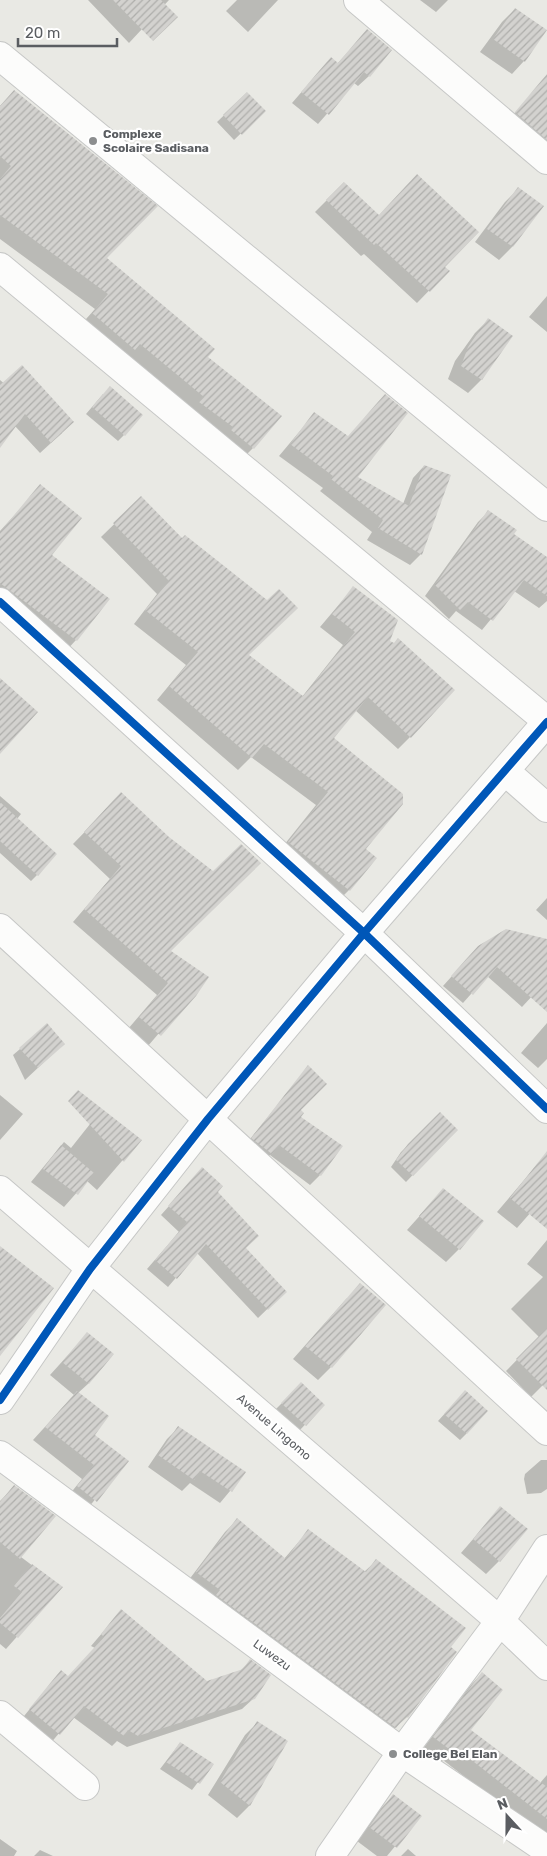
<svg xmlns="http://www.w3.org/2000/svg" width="547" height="1856" font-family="Rubik,sans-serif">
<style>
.shadow{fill:#0003}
.building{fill:url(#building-hatch)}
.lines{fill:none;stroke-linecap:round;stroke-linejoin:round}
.minor-casing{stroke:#c6c7c6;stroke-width:30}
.minor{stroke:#fcfcfb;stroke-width:28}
.cycleway-casing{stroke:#fff;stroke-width:11}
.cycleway{stroke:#0057b8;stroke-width:8}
.poi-dot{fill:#8c8e8f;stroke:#fff;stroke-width:2}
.labels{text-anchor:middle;stroke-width:4.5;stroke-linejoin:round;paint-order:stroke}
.poi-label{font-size:12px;font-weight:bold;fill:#5a5d61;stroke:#fff;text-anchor:start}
.street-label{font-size:12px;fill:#5a5d61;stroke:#fff}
</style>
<defs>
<pattern id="building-hatch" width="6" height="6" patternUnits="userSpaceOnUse" patternTransform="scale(1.25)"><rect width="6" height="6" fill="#d3d2cf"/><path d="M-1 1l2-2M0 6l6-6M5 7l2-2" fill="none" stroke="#aeaeab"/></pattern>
</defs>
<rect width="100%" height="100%" fill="#e9e9e4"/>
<!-- shadow -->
<path class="shadow" d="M88,0H169L129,43Z
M237,0H278L248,32L226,11Z
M420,0H448L436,12Z
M515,9L524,61L512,74L480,52L502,22Z
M367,31L369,76L358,86L354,83L318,124L292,103L331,58L337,64Z
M535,91L547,101V162L504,125Z
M14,92L106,258L206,358L253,448L239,462L78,328L95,309L0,239V106Z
M247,93L264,111L234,140L217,122Z
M344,183L378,216L448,271L417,303L364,254L361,256L315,212Z
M518,189L542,206L512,247L499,260L475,242L505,202Z
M547,296V332L529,317Z
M488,320L511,336L481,380L468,393L448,379L455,361L475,333Z
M0,380L62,433L40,453L15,426L0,446Z
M103,394L124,435L118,441L86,414Z
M315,413L356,477L403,504L413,478L424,466L421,554L410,565L367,540L372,532L320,491L323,488L279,456Z
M41,486L50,556L76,640L64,653L0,604V531Z
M141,498L247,655L302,697L343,645L320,627L353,588L389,641L410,737L398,749L355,710L333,738L364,849L349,890L336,903L276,855L316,805L251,757L238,770L157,700L186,665L134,624L157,594L101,537Z
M488,512L512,534L547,558V601L539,608L514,591L482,630L456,611L449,619L425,596L478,522Z
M0,796L21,814L17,819L37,875L31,881L0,853Z
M110,806L169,951L207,977L148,1046L128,1029L157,995L73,922L110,879L73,844Z
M547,898V920L536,910Z
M547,940V980L522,1007L487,976L463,1003L443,986L478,947Z
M547,1023V1059L538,1068L521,1053Z
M20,1049L57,1050L25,1080L13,1055Z
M308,1067L299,1111L320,1175L310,1185L270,1155L262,1163L243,1148Z
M0,1095L23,1114L0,1140Z
M440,1114L456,1130L406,1182L391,1167L401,1152Z
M90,1124L140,1140L97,1190L87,1181L64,1207L31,1182L64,1142L71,1148Z
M541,1160L547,1165V1194L517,1228L497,1212Z
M194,1178L217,1192L245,1248L285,1292L258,1318L197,1253L168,1287L147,1269L179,1232L161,1215Z
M443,1190L459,1249L446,1262L407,1230Z
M547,1240V1381L531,1397L506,1371L539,1337L511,1309L543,1277L527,1264Z
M347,1298L331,1367L318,1380L293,1359Z
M87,1334L89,1383L78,1393L93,1435L127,1461L83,1514L65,1500L82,1479L33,1440L74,1395L50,1375Z
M301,1384L324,1405L298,1432L275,1410Z
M458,1399L467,1433L460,1440L438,1421Z
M178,1428L245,1473L220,1503L190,1483L182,1491L148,1467L167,1439Z
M541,1460H547V1489L541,1493L527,1494L524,1479L525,1474Z
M14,1487L21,1557L61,1587L6,1649L0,1644V1501Z
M500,1508L499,1561L486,1574L461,1553Z
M237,1520L284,1559L308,1531L364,1572L376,1561L449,1647L407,1717L383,1739L185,1585L225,1532Z
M121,1611L207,1682L240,1671L250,1661L254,1698L242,1709L127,1747L117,1741L112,1746L73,1717L49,1745L20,1721L51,1683L68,1677L95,1648L91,1646Z
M482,1673L469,1730L540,1783L547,1775V1845L515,1816L443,1760L440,1763L422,1750L470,1686Z
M257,1723L286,1741L249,1806L237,1818L208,1795L245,1735Z
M180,1743L212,1764L192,1790L160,1769Z
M393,1796L420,1816L387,1856H377L357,1841L380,1809Z
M0,1839L17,1851L14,1856H0Z
M408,1849L416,1856H401Z
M40,1850L53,1856H34Z"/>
<!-- building -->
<path class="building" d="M113,0H161L178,17L153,41Z
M515,8L547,30L525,62L493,39Z
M367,29L392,50L370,77L364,72L329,115L301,92L331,57L338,63Z
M547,74V140L515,112Z
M14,90L158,206L107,258L215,349L208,357L282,416L254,449L231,430L233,427L199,402L204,397L140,344L135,350L92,313L108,294L0,215V179L11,166L0,156V106Z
M247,92L266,111L242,135L223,115Z
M417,174L479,232L445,267L450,271L430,292L376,243L374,245L326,200L344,182L379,215Z
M518,187L544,206L513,247L487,229Z
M488,318L513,336L482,380L461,366L468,347Z
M22,365L74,422L51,443L25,414L0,448V385Z
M110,386L143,415L125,436L92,407Z
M385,394L408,413L358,477L409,506L424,465L451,475L422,555L378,528L383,520L331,479L333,476L290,444L314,412L348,436Z
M40,484L82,518L52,555L110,599L77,641L0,583V532Z
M141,496L182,538L185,535L267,600L279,589L298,608L249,655L303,696L355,632L332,614L353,586L398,620L390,641L394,643L398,638L455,690L411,738L368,697L334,738L403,794V804L366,849L377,858L350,891L288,842L328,792L264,744L252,758L169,686L198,652L145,610L169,581L113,523Z
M488,510L517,530L514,534L547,557V596L524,580L493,621L468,602L460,610L435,585Z
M0,678L38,712L0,754Z
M121,792L169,837L213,871L241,844L261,863L171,951L209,977L196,996L161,1036L139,1017L168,983L84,909L121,866L84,832Z
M0,802L57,854L38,876L0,841Z
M506,929L547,939V1012L497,967L473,995L451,976L478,946Z
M47,1023L65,1044L38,1068L19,1048Z
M308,1065L327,1084L301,1110L304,1113L301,1117L343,1146L321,1176L279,1145L272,1154L251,1138Z
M78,1090L142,1140L124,1162L68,1101Z
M440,1112L458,1130L413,1176L396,1160L408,1144Z
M61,1145L94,1173L78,1195L43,1169Z
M547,1151V1229L510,1198Z
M202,1167L223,1186L218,1192L259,1236L246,1248L287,1292L268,1310L206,1244L177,1279L155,1260L187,1222L168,1206Z
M443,1188L484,1221L460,1250L419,1216Z
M0,1246L54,1288L0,1356Z
M360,1283L386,1305L332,1368L305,1346Z
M547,1328V1390L516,1359Z
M87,1332L114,1354L89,1384L62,1362Z
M301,1382L325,1405L306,1426L281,1403Z
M465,1390L488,1411L467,1434L444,1414Z
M77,1391L109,1416L95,1435L129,1461L97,1502L77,1486L94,1465L45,1427Z
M178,1426L246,1472L232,1492L200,1471L194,1480L158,1455Z
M14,1485L56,1516L20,1559L0,1542V1502Z
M500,1506L528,1529L500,1562L473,1539Z
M237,1518L286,1559L308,1529L366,1572L376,1559L466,1628L451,1647L457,1652L408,1718L406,1716L396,1728L216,1595L220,1590L196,1572Z
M32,1564L63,1587L18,1638L0,1623V1618L22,1592L14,1586Z
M121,1609L207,1681L243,1669L250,1659L271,1675L255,1699L138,1736L128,1730L124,1736L84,1706L60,1735L29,1709L61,1670L68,1676L104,1637L101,1634Z
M482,1672L503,1690L471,1730L547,1787V1819L456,1748L453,1752L433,1737Z
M257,1721L288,1741L250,1806L220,1782Z
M180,1742L214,1764L200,1784L166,1762Z
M393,1794L422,1816L397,1848L369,1827Z"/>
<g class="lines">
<defs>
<path id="minor" d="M358,0L547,160
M0,56L547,507
M0,267L547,721
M0,602L364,933L547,1109
M505,771L547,808
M0,928L547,1431
M0,1190L500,1621L547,1666
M0,1400L90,1269L208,1119L364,933L547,722
M0,1455L402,1752L547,1850
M0,1715L85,1786
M330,1856L402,1752L500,1621L547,1549"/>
</defs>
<!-- minor casing -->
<use href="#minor" class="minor-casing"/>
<!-- minor -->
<use href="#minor" class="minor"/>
<defs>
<path id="cycleway" d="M0,602L364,933L547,1109
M0,1400L90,1269L208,1119L364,933L547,722"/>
</defs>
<!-- cycleway casing -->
<use href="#cycleway" class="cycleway-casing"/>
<!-- cycleway -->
<use href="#cycleway" class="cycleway"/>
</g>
<!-- markers -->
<g class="poi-dot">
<circle cx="93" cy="141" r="5"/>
<circle cx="393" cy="1754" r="5"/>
</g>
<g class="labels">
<!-- poi labels -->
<g class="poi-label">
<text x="103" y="138">Complexe<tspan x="103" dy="14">Scolaire Sadisana</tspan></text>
<text x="403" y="1758">College Bel Elan</text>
</g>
<!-- street labels -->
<g class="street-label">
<text transform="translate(274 1427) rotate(41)" y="4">Avenue Lingomo</text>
<text transform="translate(272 1655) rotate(36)" y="4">Luwezu</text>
</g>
</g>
<!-- north arrow -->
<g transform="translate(507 1816) rotate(339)" stroke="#ffffff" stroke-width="4" paint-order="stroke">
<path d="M0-4L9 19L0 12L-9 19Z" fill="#5a5d61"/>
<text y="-8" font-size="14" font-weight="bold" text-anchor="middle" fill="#5a5d61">N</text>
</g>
<!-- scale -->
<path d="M18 38v8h99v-8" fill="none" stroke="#5a5d61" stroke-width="2.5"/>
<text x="25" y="38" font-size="15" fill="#5a5d61" stroke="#ffffff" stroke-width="4" paint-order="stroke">20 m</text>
</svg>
